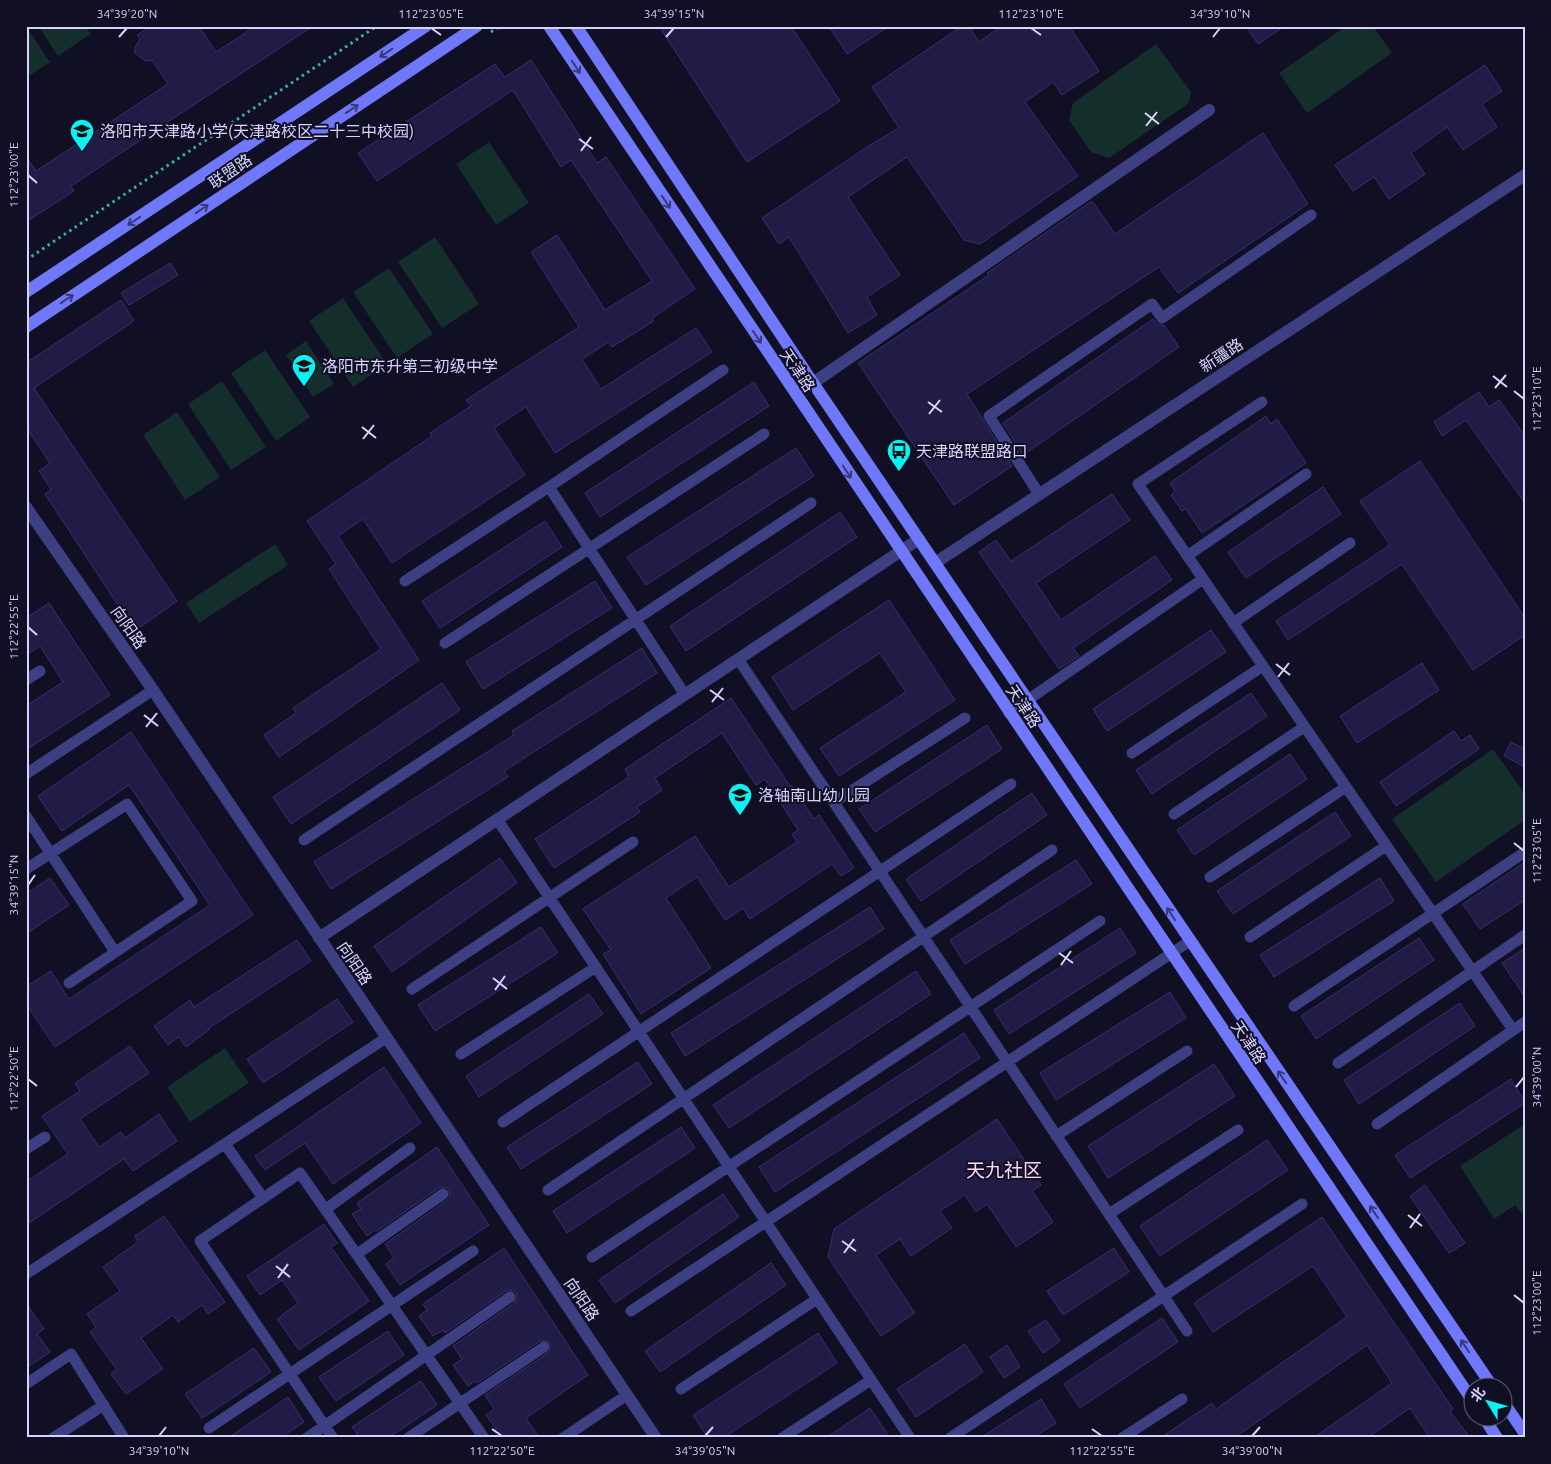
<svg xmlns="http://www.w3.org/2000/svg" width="1551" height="1464" font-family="Ubuntu,'Noto Sans SC',sans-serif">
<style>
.green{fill:#132e2b}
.building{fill:#211c45;stroke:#362f70}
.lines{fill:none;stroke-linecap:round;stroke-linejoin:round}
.path{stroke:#33b3a0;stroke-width:3;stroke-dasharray:2.5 4;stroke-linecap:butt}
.lane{stroke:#3c3f82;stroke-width:11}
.street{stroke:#3c3f82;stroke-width:12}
.secondary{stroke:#6f77fa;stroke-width:12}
.oneway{stroke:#37397a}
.ticks{fill:none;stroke:#d6d4fe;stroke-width:2}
.labels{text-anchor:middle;stroke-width:4;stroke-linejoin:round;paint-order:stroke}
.poi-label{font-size:16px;fill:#d6d4fe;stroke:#110f24;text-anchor:start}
.street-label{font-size:16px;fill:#d6d4fe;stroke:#110f24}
.quarter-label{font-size:19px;fill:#fed6f3;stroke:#110f24}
.neatline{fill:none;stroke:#d6d4fe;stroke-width:2}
.ticks-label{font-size:12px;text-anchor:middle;fill:#d6d4fe}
</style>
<rect width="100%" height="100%" fill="#110f24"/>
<!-- green -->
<path class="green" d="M26,26L50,62L26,78Z
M38,26H85L91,34L58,56Z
M1346,26H1373L1392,53L1307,113L1279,73Z
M1156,44L1191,92L1188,104L1109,158L1091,152L1069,120L1073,103Z
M489,142L529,203L496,225L456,164Z
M435,237L479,304L442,328L398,262Z
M389,268L433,334L397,358L353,292Z
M343,298L387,364L353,387L309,321Z
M306,341L334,384L313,397L286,355Z
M265,350L310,417L276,441L231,373Z
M222,381L266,447L231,470L188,404Z
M177,412L220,477L185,500L143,435Z
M275,544L288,565L199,623L186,603Z
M1493,749L1525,794V820L1436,882L1392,819Z
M225,1048L249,1083L190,1122L167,1087Z
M1525,1124V1212L1521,1213L1515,1205L1494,1219L1460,1166Z"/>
<!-- building -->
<path class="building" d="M151,26H199L216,52L256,26H313L71,186L74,191L26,222V156L36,171L168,84L152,60L145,61L135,53V47L140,39L137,35Z
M659,26H791L840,101L747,162Z
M829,26H889L847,54Z
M962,26H969L979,42L1001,26H1069L1099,71L1062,95L1053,82L1025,102L1078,176L980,244L964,240L907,157L848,197L900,275L867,297L877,315L848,333L789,237L779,244L762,218L870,145L899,128L872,87Z
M1246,26H1285L1258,44Z
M531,60L597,163L606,157L695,289L652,318L654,321L612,347L609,342L582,359L601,389L696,328L712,352L555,453L526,407L494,428L525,475L392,563L363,519L338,536L419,660L279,757L264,735L296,713L293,708L381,649L329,569L336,564L307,521L432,436L430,433L471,406L466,400L579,327L531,252L557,235L605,310L652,281L571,160L561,167L513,90L377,181L358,153L495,64L505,77Z
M1485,65L1502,91L1482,104L1497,127L1463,150L1447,127L1411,153L1425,174L1389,199L1374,177L1353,191L1335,165Z
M1263,133L1308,204L1178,293L1159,267L967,394L1012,466L954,505L858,363L989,275L987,273L1092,201L1115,234Z
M170,263L178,275L129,305L121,293Z
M121,300L134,321L34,388L177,601L135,631L45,494L51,489L39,471L50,463L26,427V363Z
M1153,319L1158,325H1164L1179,347L1023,455L1003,423Z
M754,382L769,406L600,517L585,493Z
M1479,392L1489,407L1499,400L1525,436V503L1466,420L1442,436L1434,422Z
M1266,416L1271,424L1277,419L1306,463L1202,533L1186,509L1182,511L1171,495L1175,491L1170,483Z
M796,448L814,476L646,585L627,557Z
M1420,461L1525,618V635L1473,670L1402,564L1288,640L1276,621L1390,545L1360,501Z
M1323,487L1341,514L1246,578L1228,552Z
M1112,494L1130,520L1036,583L1061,620L1155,556L1172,580L1073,648L1079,656L1059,669L979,552L996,540L1011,561Z
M840,512L857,537L686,651L670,626Z
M545,521L562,547L440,628L422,601Z
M595,581L612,608L483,689L466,662Z
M889,600L955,700L839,776L820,748L906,692L880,653L793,710L772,677Z
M49,603L110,695L26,750V706L63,682L40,646L26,655V618Z
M1211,630L1226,652L1107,731L1093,709Z
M642,648L657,673L504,771L508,777L331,889L314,862L514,735L512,731Z
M1422,663L1439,690L1357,743L1340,716Z
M442,683L460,710L291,824L273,797Z
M1251,693L1267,716L1152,794L1136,770Z
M731,698L790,786L791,785L814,819L819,815L854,868L841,876L832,864L750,919L743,908L725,920L697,877L666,898L711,968L641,1014L603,954L611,950L583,909L695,836L729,887L797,842L792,834L798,830L765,779L756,785L722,733L655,778L662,790L637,807L640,812L554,868L535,839L629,777L625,769Z
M987,725L1002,749L875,832L859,809Z
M1454,731L1461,741L1470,735L1479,749L1396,806L1380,782Z
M131,732L253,915L55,1047L26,1004V987L51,971L69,999L210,905L129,785L62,831L38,796Z
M1511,742L1525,749V767L1504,756Z
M1290,754L1307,779L1194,855L1177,830Z
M1032,793L1047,815L921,901L906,879Z
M1335,812L1351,836L1233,914L1217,891Z
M500,858L517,883L392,972L374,946Z
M1076,860L1092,884L965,964L950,940Z
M1525,862V900L1480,929L1463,904Z
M50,878L69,905L26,934V894Z
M1380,878L1394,901L1274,977L1260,955Z
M870,907L884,929L685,1056L671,1033Z
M541,927L558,953L435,1031L418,1005Z
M1120,928L1136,953L1009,1034L994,1010Z
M1419,938L1434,960L1316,1039L1301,1016Z
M297,940L311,961L209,1028L210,1029L186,1047L179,1037L168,1045L154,1026L190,1000L194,1007Z
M1525,948V997L1502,963Z
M916,971L931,994L729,1128L713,1105Z
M1170,992L1186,1018L1056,1100L1040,1073Z
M589,994L603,1014L479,1097L466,1076Z
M337,999L353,1022L263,1083L247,1059Z
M1460,1003L1475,1026L1359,1104L1344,1080Z
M964,1033L980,1058L775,1192L759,1167Z
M130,1046L149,1073L80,1119L99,1147L121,1132L125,1138L159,1114L177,1141L133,1171L124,1159L26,1225V1182L68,1154L42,1116L80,1091L75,1083Z
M638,1062L652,1084L521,1169L507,1147Z
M1214,1064L1235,1096L1108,1178L1088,1146Z
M384,1067L421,1123L333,1184L305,1143L265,1170L255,1156Z
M1511,1079L1525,1103L1410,1178L1395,1155Z
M997,1119L1041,1185L1032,1191L1053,1222L1016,1247L987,1204L976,1212L965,1195L940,1211L952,1228L911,1256L900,1239L876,1255L915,1313L881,1336L828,1257L834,1229Z
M681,1127L695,1148L567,1233L553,1211Z
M1267,1140L1288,1170L1160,1256L1140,1226Z
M437,1147L489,1225L400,1285L386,1264L394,1258L385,1244L447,1200L450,1197L449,1190L446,1187L439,1188L377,1231L375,1230L367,1236L352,1214L361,1209L357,1203Z
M1425,1185L1465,1243L1449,1253L1410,1196Z
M723,1194L739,1217L615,1303L599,1280Z
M164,1216L225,1302L208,1314L202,1305L178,1322L173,1315L141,1338L163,1369L126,1394L111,1374L117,1370L90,1332L96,1327L87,1314L120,1291L103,1267L138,1242L135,1236Z
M1322,1217L1453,1409L1450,1411L1470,1438H1430L1410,1408L1367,1438H1313L1392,1383L1367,1345L1234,1438H1160L1212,1403L1216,1409L1347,1317L1313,1266L1213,1332L1194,1303Z
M324,1224L337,1243L331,1247L369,1301L299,1350L277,1319L298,1303L282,1280L260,1295L247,1276Z
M504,1248L588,1375L526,1418L539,1438H502L486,1415L494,1409L485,1395L548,1353L551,1347L548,1341H540L477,1383L475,1381L468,1386L453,1365L462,1359L453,1346L514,1303L517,1297L516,1292L510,1290L506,1291L445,1333L443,1330L433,1336L419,1316L427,1310L423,1304Z
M1114,1248L1129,1272L1063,1315L1047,1291Z
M771,1263L786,1285L660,1372L645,1351Z
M26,1303L44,1329L37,1334L50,1352L26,1368Z
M1162,1318L1178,1342L1080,1408L1064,1384Z
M1046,1320L1060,1341L1043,1353L1028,1331Z
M388,1331L404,1355L336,1401L319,1377Z
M818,1333L837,1363L723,1438H708L693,1415Z
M965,1344L983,1372L916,1417L897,1389Z
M1007,1345L1020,1367L1004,1378L990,1357Z
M254,1348L271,1372L202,1418L185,1394Z
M421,1381L437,1405L388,1438H360L352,1427Z
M288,1397L304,1422L280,1438H228Z
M1041,1399L1056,1423L1032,1438H980Z
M870,1408L890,1438H826Z"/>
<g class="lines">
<!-- path -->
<path class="path" d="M491,32L500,26
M26,260L377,26"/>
<!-- lane -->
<path class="lane" d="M1262,402L1138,484L1513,1030
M549,487L723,370
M1039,494L989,416L1152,304L1162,318L1311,215
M1187,556L1306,474
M405,581L549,487L685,695
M1233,623L1350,543
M445,643L764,434
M738,659L1187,1331
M26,680L40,671
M1009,713L1203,579
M1132,753L1263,666
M26,774L153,690
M834,802L965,718
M1174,814L1304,727
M26,816L115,952
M497,819L910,1438
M304,840L811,503
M26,869L127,804L192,901L69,983
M1210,877L1346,787
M1250,937L1386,846
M412,989L633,842
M1294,1006L1525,852
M461,1054L596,967
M1338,1063L1525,935
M503,1122L1011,784
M1377,1124L1525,1022
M1056,1136L1187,1051
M225,1144L263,1198
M26,1149L45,1137
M548,1190L1052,850
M326,1209L410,1148
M1109,1214L1238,1130
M357,1254L443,1194
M592,1257L1100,921
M26,1274L386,1038
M631,1311L1190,941
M26,1384L71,1354L124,1438
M681,1389L817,1299
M209,1428L473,1251
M53,1438L104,1405
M307,1438L510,1297
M333,1438L200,1241L300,1173L484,1438
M408,1438L544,1347
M563,1438L627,1395
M782,1438L871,1380
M950,1438L1302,1204
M1122,1438L1182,1399"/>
<!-- street -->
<path class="street" d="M813,383L1209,110
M26,507L153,690L656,1438
M935,563L1525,175
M319,938L919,539"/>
<!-- secondary -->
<path class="secondary" d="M549,26L1474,1403
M576,26L813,383L1492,1386
M26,292L426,26
M26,327L477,26
M1504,1403L1525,1434
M1483,1416L1497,1438"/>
</g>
<!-- one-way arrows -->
<defs><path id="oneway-shaft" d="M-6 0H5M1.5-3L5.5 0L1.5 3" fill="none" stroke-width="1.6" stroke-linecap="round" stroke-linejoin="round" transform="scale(1.25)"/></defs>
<g class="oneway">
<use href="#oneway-shaft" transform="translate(386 53) rotate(146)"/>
<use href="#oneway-shaft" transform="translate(576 67) rotate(56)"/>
<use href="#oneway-shaft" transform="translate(352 109) rotate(-34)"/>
<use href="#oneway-shaft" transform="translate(666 202) rotate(56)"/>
<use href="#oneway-shaft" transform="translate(202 209) rotate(-34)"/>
<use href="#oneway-shaft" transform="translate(134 221) rotate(146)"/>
<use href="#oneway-shaft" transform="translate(67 299) rotate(-34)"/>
<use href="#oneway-shaft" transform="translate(757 337) rotate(56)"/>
<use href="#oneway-shaft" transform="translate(847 472) rotate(56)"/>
<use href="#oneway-shaft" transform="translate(1171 914) rotate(-124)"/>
<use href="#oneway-shaft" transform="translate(1282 1077) rotate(-124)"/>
<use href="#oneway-shaft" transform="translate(1374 1212) rotate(-124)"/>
<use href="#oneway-shaft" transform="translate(1465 1346) rotate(-124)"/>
</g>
<!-- ticks -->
<path class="ticks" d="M431,28L441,35M1031,28L1041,35M119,37L127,28M666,37L674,28M1213,37L1220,28M1145,113L1159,124M1146,126L1157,112M579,139L593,149M581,151L591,137M28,175L37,183M1493,376L1507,387M1495,388L1506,375M1514,391L1524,399M928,402L942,412M929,414L940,400M362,427L376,438M363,439L374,425M28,627L37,635M1276,664L1290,675M1278,677L1289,663M710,690L724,700M712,702L723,688M144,715L158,726M146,727L157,713M1514,843L1524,851M28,885L35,875M1059,953L1073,963M1061,965L1071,951M493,978L507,989M495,990L505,976M28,1079L37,1086M1516,1087L1524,1077M1408,1215L1422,1226M1410,1228L1420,1214M842,1241L856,1251M844,1253L854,1239M276,1266L290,1277M278,1278L288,1264M1514,1295L1524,1303M492,1429L502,1436M1092,1429L1102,1436M159,1436L166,1427M705,1436L713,1427M1252,1436L1260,1427"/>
<!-- icons -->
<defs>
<symbol id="school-pin" viewBox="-11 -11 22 30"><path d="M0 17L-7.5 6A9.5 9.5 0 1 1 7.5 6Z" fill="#09f2f5" stroke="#110f24"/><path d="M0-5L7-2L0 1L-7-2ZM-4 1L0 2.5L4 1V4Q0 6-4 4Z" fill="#111"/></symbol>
<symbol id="bus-pin" viewBox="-11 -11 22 30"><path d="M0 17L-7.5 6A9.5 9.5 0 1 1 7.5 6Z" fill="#09f2f5" stroke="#110f24"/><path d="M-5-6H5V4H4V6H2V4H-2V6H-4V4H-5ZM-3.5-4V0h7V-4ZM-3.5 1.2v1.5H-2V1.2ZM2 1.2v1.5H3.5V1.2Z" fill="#111"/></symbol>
</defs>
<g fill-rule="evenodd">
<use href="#school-pin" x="68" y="117" width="28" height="38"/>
<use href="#school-pin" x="290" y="352" width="28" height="38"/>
<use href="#bus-pin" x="885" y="437" width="28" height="38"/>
<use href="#school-pin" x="726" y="781" width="28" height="38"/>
</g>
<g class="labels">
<!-- poi labels -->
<g class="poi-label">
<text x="100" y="137">洛阳市天津路小学(天津路校区二十三中校园)</text>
<text x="322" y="372">洛阳市东升第三初级中学</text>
<text x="916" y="457">天津路联盟路口</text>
<text x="758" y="801">洛轴南山幼儿园</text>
</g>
<!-- street labels -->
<g class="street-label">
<text transform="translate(230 171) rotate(-34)" y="6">联盟路</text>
<text transform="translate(1221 355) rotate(-33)" y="6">新疆路</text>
<text transform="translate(798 370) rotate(56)" y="6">天津路</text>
<text transform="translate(129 627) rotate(55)" y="6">向阳路</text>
<text transform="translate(1024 706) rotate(56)" y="6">天津路</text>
<text transform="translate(355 963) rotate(56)" y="6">向阳路</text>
<text transform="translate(1249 1042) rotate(56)" y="6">天津路</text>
<text transform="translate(582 1299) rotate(56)" y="6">向阳路</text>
</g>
<!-- quarter labels -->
<g class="quarter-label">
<text x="1004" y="1177">天九社区</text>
</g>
</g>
<!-- border -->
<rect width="1551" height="1464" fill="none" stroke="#110f24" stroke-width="55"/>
<!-- north arrow -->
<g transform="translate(1488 1402) rotate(307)"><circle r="24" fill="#110f24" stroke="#605e7b"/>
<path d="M0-4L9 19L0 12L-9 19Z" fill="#09f2f5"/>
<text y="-8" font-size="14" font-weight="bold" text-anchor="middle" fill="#d6d4fe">北</text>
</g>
<rect x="28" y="28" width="1496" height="1408" class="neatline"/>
<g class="ticks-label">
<text x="127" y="18">34°39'20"N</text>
<text x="431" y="18">112°23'05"E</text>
<text x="674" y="18">34°39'15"N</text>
<text x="1031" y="18">112°23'10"E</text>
<text x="1220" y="18">34°39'10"N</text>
<text transform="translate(14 175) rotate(-90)" y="4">112°23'00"E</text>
<text transform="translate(1537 399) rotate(-90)" y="4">112°23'10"E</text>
<text transform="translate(14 627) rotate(-90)" y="4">112°22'55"E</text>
<text transform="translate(1537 851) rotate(-90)" y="4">112°23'05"E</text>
<text transform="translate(14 885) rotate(-90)" y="4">34°39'15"N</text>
<text transform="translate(1537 1077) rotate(-90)" y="4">34°39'00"N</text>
<text transform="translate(14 1079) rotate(-90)" y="4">112°22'50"E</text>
<text transform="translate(1537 1303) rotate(-90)" y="4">112°23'00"E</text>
<text x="159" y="1455">34°39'10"N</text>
<text x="502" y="1455">112°22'50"E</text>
<text x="705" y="1455">34°39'05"N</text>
<text x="1102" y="1455">112°22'55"E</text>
<text x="1252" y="1455">34°39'00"N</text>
</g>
</svg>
